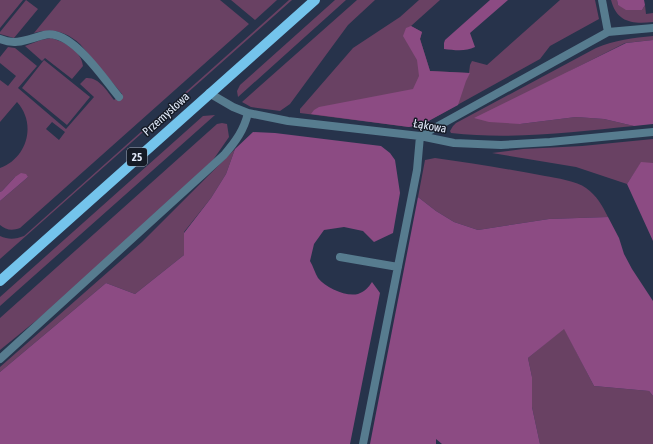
<svg xmlns="http://www.w3.org/2000/svg" width="653" height="444" font-family="'Asap Condensed',sans-serif">
<style>
.green{fill:#694163;fill-rule:evenodd}
.forest{fill:#8c4b83}
.lines{fill:none;stroke-linecap:round;stroke-linejoin:round}
.service{stroke:#577c8f;stroke-width:8}
.pedestrian{stroke:#577c8f;stroke-width:8}
.primary{stroke:#74c4ec;stroke-width:10}
.labels{text-anchor:middle;stroke-width:3;stroke-linejoin:round;paint-order:stroke}
.shield{fill:#151b26;stroke:#a4acba;stroke-width:1}
.shield-label{font-size:11px;font-weight:bold;fill:#e2eafa}
.street-label{font-size:12px;fill:#e2eafa;stroke:#151b26}
</style>
<rect width="100%" height="100%" fill="#27334b"/>
<!-- green -->
<path class="green" d="M0,0H23L0,28Z
M26,0L38,9L14,38L0,34V32Z
M61,0H220L249,24L20,228C12,231 6,230 0,225V201L28,177H15L2,191L0,192V168C27,158 37,124 17,102L0,122V80L8,86L16,76L0,63V57L8,47L15,48L37,66L18,88L66,129L94,97L80,84L86,78C99,77 107,91 114,100L122,94L80,44C66,31 51,28 34,33ZM52,122L65,132L59,140L46,129Z
M231,0H277L255,20Z
M289,0H292L0,259V236C9,240 16,239 24,236Z
M335,0H346L238,97L237,91L240,85Z
M357,0H375L348,25L290,104L280,111L251,107L242,102Z
M419,0H440L411,26L422,32L420,39L430,71L469,73L470,65L472,61L487,65L560,0H595L599,19L550,46L540,59L423,124L409,127L300,113V109L353,48L400,17Z
M611,0H617L618,5L642,10L645,5L646,14L653,13V22C633,24 617,23 611,0Z
M653,36V40L625,43L570,71L520,124L576,117L604,119L634,126C573,132 512,140 451,133L450,131L453,126L456,123L596,48C615,40 633,38 653,36Z
M51,38C65,42 81,50 83,66L72,79L45,58L42,61L25,46L41,40Z
M44,60L90,97L67,125L22,88Z
M215,115L0,306V297L203,116Z
M222,123L227,124L229,137L213,160L75,289L0,350V318L217,124Z
M653,139V163H641L627,184L576,167L492,153L523,149L582,146Z
M235,149L226,174L211,198L184,232V255L135,294L106,283L0,372V367L142,242Z
M435,158C472,163 508,169 545,176C556,178 577,181 586,188C597,196 602,205 608,217L549,219L478,230L454,222L436,211L418,197L425,160Z
M564,328L594,386L649,391L653,396V444H540L532,407V377L528,358Z"/>
<!-- forest -->
<path class="forest" d="M490,0H508L470,33L475,47C465,52 454,50 444,49V43L445,40Z
M617,0H644L645,5L642,10H626L618,5Z
M411,26L422,32L420,39L430,71L470,73L466,81L458,105L423,124L409,127L311,114L314,110L319,107L413,89L419,76L417,60L403,36L406,28Z
M653,40V124L634,126L604,119L576,117L520,124L489,122L474,118L626,43Z
M253,132L275,133L381,146L390,153L395,160L400,193L393,233L374,242L363,231L344,227L324,230L314,244L310,261C313,266 315,273 318,278C326,288 346,297 358,294C364,292 369,287 372,282L380,293L350,444H0V372L106,283L135,294L184,255V233L211,198L226,174L235,149Z
M641,162L653,163V241L627,184Z
M21,173L26,174L28,177L0,201V192L2,191L15,177Z
M418,197L436,211L454,222L478,230L549,219L608,217L619,238L624,254L632,269L653,301V396L649,391L594,386L564,329L528,358L532,377V407L540,444H442L436,439V444H370Z"/>
<g class="lines">
<!-- service -->
<path class="service" d="M608,32L653,28
M209,93L233,107L248,113L288,121L420,136L454,143L501,145L550,142L653,132
M340,257L398,267
M0,359L224,155C236,141 244,130 248,113
M363,444L417,170L420,136L608,32L602,0"/>
<!-- pedestrian -->
<path class="pedestrian" d="M0,39C16,46 28,39 44,35C71,28 103,78 119,97"/>
<!-- primary -->
<path class="primary" d="M0,281L315,0"/>
</g>
<g class="labels">
<!-- shield labels -->
<rect class="shield" x="127" y="148" width="20" height="18" rx="3"/>
<g class="shield-label">
<text x="137" y="161">25</text>
</g>
<!-- street labels -->
<g class="street-label">
<text transform="translate(166 114) rotate(-42)" y="4">Przemysłowa</text>
<text transform="translate(430 126) rotate(10)" y="4">Łąkowa</text>
</g>
</g>
</svg>
